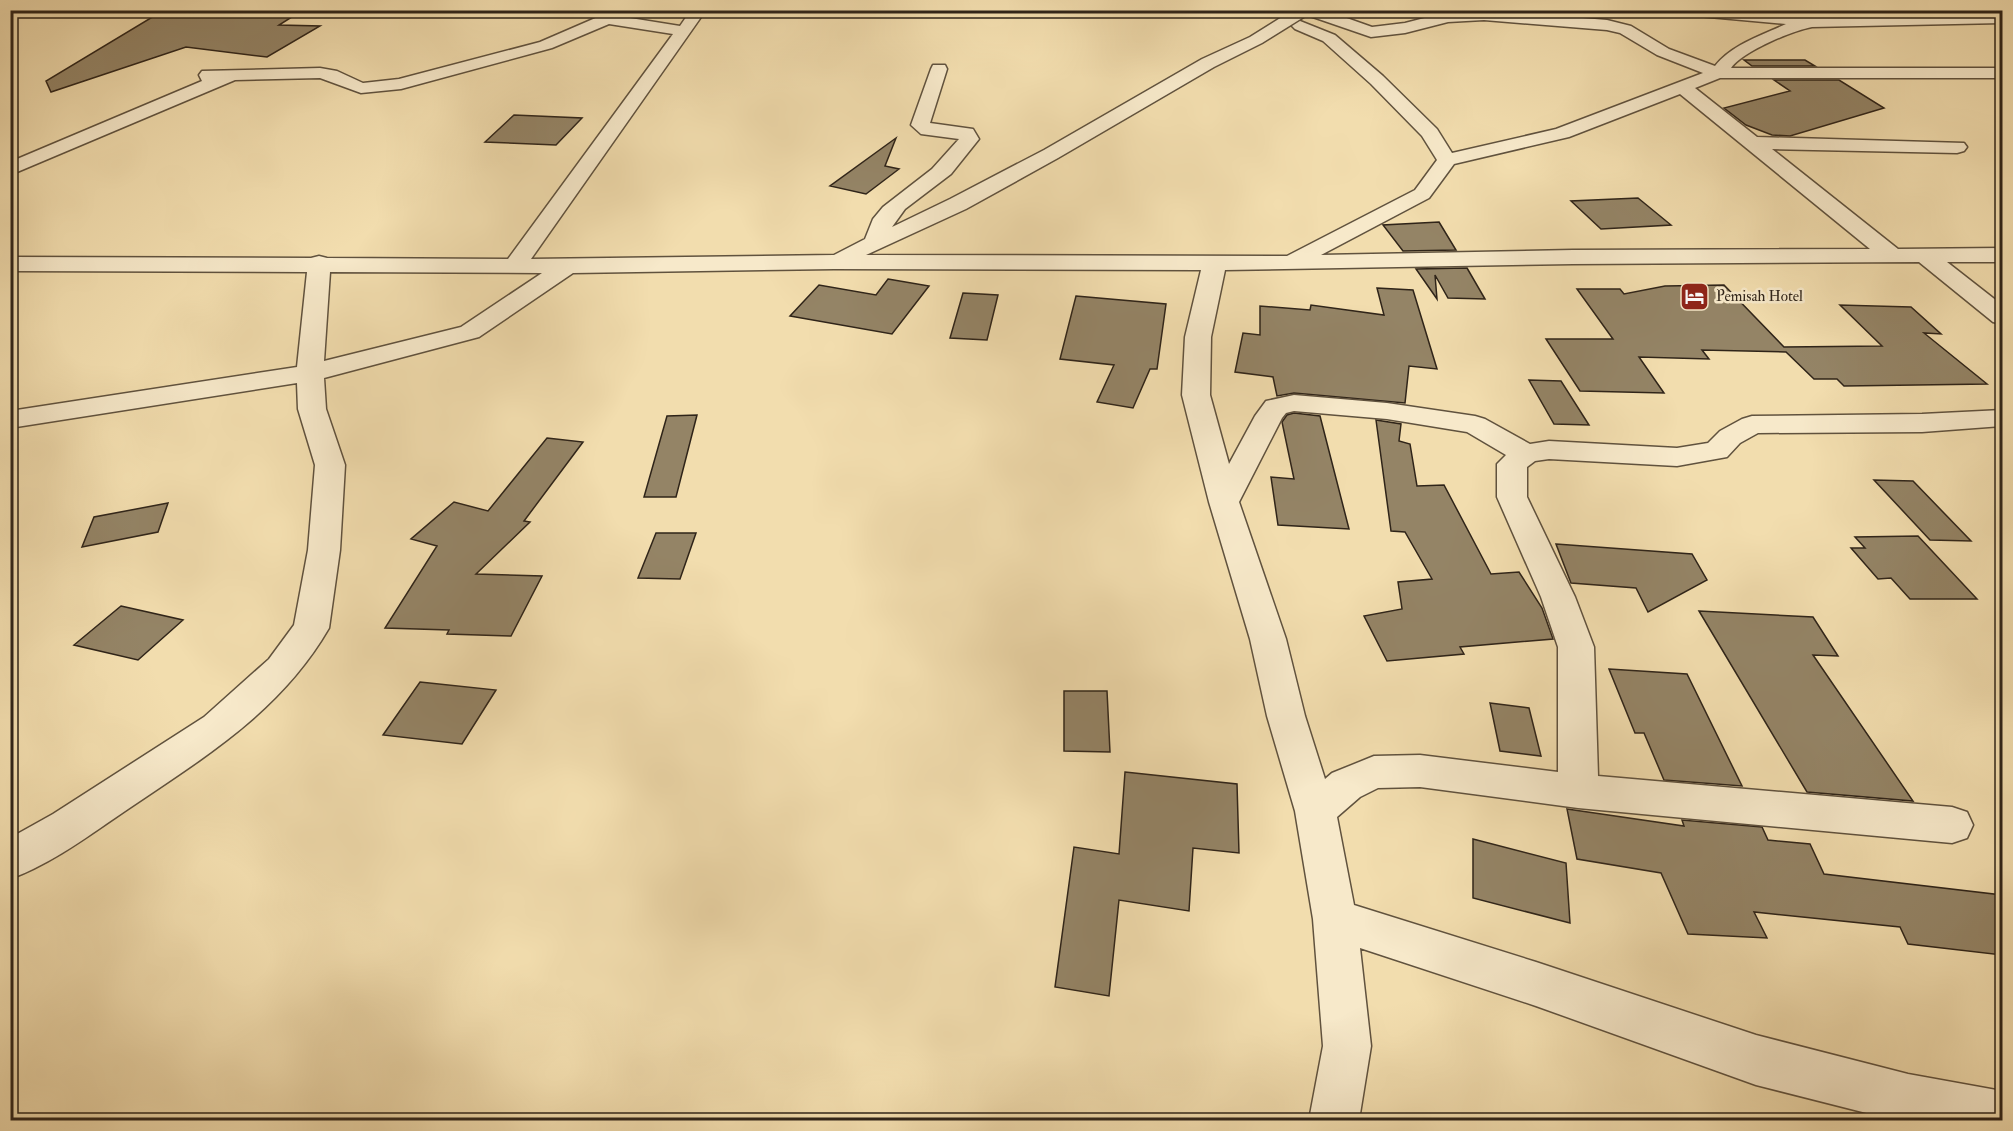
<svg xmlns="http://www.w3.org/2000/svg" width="2013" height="1131" font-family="'IM FELL Double Pica',serif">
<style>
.building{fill:#948466;stroke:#2f2419;stroke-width:1.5}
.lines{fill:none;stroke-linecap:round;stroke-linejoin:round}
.minor-casing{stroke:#60523e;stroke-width:3}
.minor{fill:#f7e9ca;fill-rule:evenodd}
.labels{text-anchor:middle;stroke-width:5;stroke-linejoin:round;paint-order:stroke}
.far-poi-label{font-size:15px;fill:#2f2419;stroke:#f7e9ca;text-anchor:start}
</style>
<rect width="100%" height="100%" fill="#f2ddae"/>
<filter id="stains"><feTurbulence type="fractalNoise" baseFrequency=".00333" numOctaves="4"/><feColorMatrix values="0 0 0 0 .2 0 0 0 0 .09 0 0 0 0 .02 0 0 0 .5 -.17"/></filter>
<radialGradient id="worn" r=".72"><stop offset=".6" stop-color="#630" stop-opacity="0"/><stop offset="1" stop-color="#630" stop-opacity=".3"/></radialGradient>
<!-- building -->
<path class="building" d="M164,10H303L279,25L320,26L267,57L186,47L51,92L46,81Z
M1744,60H1805L1815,66H1752Z
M1774,80H1839L1884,108L1790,136L1772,135L1746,125L1724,108L1790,91Z
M514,115L582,118L556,145L485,142Z
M896,138L885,166L899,169L866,194L830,186Z
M1638,198L1671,225L1601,229L1571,201Z
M1439,222L1456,250L1403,251L1383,225Z
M1467,268L1485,299L1448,298L1435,275L1437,299L1416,269Z
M888,279L929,286L892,334L790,316L819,285L876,295Z
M1724,285L1784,347L1882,346L1840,305L1911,307L1941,334L1924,333L1987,384L1844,386L1837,379H1814L1786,352L1702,350L1709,359L1639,357L1664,393L1580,391L1546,339H1613L1577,289H1620L1624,294L1665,286Z
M1377,288L1413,290L1437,369L1409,366L1405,403L1294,393L1277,396L1273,377L1235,372L1243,333L1260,335V306L1310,310L1311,305L1384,315Z
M963,293L998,295L987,340L950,338Z
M1076,296L1166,304L1157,369H1150L1133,408L1097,402L1114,365L1060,359Z
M1529,380L1561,381L1589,425L1554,424Z
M1294,413L1320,416L1349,529L1278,525L1271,477L1294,479L1282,422L1287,415Z
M697,415L676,497H644L667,416Z
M1376,420L1401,424L1399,441L1410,444L1417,486L1444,485L1491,574L1519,572L1542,608L1553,639L1460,647L1464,654L1387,661L1364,616L1402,609L1398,582L1432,579L1405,532L1391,531Z
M547,438L583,442L524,521L530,522L476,574L542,576L511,636L447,634L449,630L385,628L437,546L411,539L454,502L488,511Z
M1874,480L1913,481L1971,541L1930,540Z
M168,503L158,532L82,547L94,517Z
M656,533H696L680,579L638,578Z
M1918,536L1977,599H1910L1891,578L1878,579L1851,548H1865L1855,537Z
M1556,544L1692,554L1707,580L1648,612L1636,588L1571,583Z
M121,606L183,620L138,660L74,645Z
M1699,611L1813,617L1838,656L1813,655L1913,801L1807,792Z
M1609,669L1687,674L1742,786L1664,780L1644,733H1635Z
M420,682L496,690L462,744L383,735Z
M1064,691H1107L1110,752L1064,751Z
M1490,703L1529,708L1541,756L1500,751Z
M1125,772L1237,784L1239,853L1193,848L1189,911L1119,900L1109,996L1055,987L1074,847L1119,854Z
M1567,809L1684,826L1682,820L1762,827L1768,840L1810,844L1824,874L2002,895V955L1908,944L1900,927L1754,912L1767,938L1688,934L1661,873L1577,859Z
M1473,839L1566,863L1570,923L1473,898Z"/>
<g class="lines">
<defs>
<path id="minor" d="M614,10H635L624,17L680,26L691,10H706L531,259L834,255L865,239L873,219L883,207L932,169L959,139L921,134L911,125L931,69L933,65H945L947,69L930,123L973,129L979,139L951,174L905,209L892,227L950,199L1044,150L1202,59L1250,37L1293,10H1324L1372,27L1405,23L1448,12L1483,10L1607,20L1631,26L1669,49L1715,66C1731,45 1762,35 1786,24L1676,14L1669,10H1734L1809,18L2002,14V23L1812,27C1792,31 1743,51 1731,68H2002V78H1720L1695,88L1757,137L1964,143L1967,147L1964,151L1957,153L1772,149L1898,249L2002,248V262H1947L2002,305V324L1993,322L1919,262L1573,264L1225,270L1211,337L1210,395L1229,464L1255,416L1266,401L1294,395L1387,403L1475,416L1485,419L1530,444L1549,441L1677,448L1708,443L1720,431L1742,419L1752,416L1922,414L2002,410V426L1922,432L1758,433L1740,443L1727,457L1677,466L1549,459L1535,461L1527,467V497L1575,597L1594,647L1598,776L1952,807L1967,812L1973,825L1967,838L1952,843L1578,808L1420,787L1378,788L1360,797L1337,817L1354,905L1536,962L1756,1035L1908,1074L2002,1091V1120H1894L1756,1085L1536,1006L1360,948L1371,1046L1359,1120H1309L1323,1046L1313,919L1295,811L1267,716L1250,639L1209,502L1182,395L1185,337L1201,270L834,269L573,273L479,337L324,378L326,409L345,465L340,550L329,628C281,711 205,757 128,809C91,834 53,863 10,879V838L53,814L204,717L269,659L294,625L308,550L315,465L298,409L297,383L10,428V411L297,367L307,272L10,271V257L311,258L319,256L327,258L508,259L673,34L609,24L552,48L401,89L361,93L320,78L235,80L10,175V162L202,81L199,75L202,71L320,68L337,71L363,83L399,79L540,42ZM1307,15L1371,37L1405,33L1448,22L1484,20L1607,30L1620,33L1657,55L1703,73L1556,129L1452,153L1437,129L1383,76L1335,35L1300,21L1292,26L1295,29L1323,41L1371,84L1422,136L1437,160L1415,190L1287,256L866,255L966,209L1058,158L1214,67L1262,43ZM1680,94L1870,249L1573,250L1321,255L1429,198L1454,164L1569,137ZM330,272L542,273L461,327L324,361ZM1294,411L1387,419L1467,432L1506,455L1497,464V497L1541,597L1558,647V772L1420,755L1374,756L1332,773L1325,779L1305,716L1286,639L1239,502L1282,418L1286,413Z"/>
</defs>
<!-- minor casing -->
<use href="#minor" class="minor-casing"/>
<!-- minor -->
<use href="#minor" class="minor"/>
</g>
<!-- icons -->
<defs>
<symbol id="hotel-square" viewBox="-11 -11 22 22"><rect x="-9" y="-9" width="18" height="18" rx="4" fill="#8f2418" stroke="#f7e9ca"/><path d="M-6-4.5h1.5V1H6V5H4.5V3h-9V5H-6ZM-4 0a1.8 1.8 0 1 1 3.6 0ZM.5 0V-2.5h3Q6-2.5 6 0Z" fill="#fff"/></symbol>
</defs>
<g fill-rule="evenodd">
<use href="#hotel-square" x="1678" y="280" width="33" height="33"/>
</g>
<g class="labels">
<!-- far-poi labels -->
<g class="far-poi-label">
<text x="1716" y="301">Pemisah Hotel</text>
</g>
</g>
<!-- margin -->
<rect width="2013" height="1131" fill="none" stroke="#f2ddae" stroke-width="36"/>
<rect x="12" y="12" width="1989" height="1107" fill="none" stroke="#2f2419" stroke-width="3"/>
<rect x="18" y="18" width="1977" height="1095" fill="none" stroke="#2f2419" stroke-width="1.5"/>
<rect width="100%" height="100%" filter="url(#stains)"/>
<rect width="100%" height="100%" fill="url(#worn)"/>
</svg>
